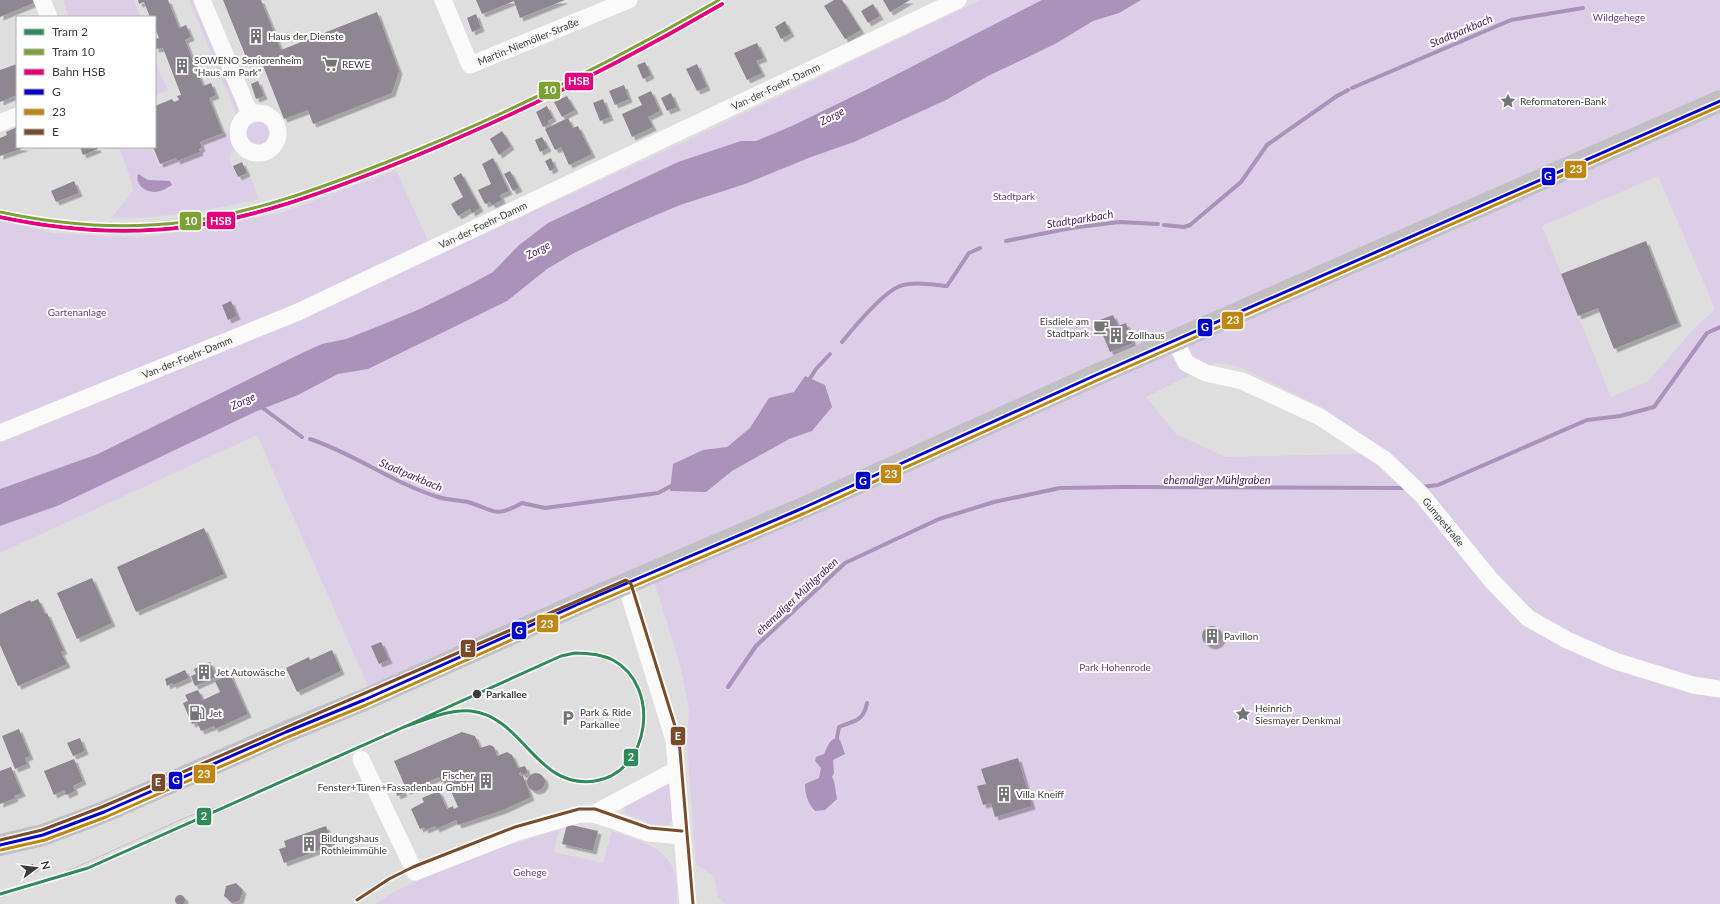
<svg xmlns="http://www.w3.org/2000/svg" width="1720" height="904" font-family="Lato,sans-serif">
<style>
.green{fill:#dccee7;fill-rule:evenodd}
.water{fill:#aa92bb}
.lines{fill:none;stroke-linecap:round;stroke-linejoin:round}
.stream{stroke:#aa92bb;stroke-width:4}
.building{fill:#8e8791;filter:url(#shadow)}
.street{stroke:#fafafa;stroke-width:17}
.primary{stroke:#c1bfc4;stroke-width:22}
.tram{stroke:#c2c2c3;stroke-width:1}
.bus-1-casing{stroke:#fff;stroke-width:6}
.bus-2-casing{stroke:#fff;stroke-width:6}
.bus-3-casing{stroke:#fff;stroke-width:6}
.bus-1{stroke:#0000cd;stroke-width:3}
.bus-2{stroke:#bf8612;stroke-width:3}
.bus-3{stroke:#7a4b2a;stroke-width:3}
.rail-1-casing{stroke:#fff;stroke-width:7}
.rail-1{stroke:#e5007d;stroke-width:4}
.tram-1-casing{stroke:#fff;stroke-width:6}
.tram-2-casing{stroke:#fff;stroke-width:6}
.tram-1{stroke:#2e8b57;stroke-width:3}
.tram-2{stroke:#7ea135;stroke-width:3}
.stop-dot{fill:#3b3a3c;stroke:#fff;stroke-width:1.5}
.labels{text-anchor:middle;stroke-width:4;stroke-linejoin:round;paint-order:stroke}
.park-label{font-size:10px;fill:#673b83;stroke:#fff}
.poi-label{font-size:10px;fill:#3b3a3c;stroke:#fff;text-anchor:start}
.street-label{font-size:10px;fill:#3b3a3c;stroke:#fff}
.stop-label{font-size:10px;font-weight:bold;fill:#3b3a3c;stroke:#fff;text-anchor:start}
.water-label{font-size:11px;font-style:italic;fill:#4d2067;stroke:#fff}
.line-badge{stroke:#fff;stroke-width:1.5}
.badge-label{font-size:11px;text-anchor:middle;font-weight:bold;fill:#fff}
</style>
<defs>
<filter id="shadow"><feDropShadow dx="3.5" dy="3.5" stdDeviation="0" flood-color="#0004"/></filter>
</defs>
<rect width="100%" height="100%" fill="#dfdedf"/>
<!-- green -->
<path class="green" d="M66,0H134L140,17H69L63,1Z
M189,0H196L239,104L237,116Z
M980,0H1720V904H725L718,897L714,876L696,865L687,743L689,709L681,669L661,603L647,563L368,686L257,435L0,553V526L57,506L98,454L0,489V221L54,233L122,237L155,236L216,226L283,212L396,170L435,256L678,145ZM1658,176L1715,309L1691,332L1648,381L1611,397L1542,226ZM1216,362L1242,368L1323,408L1387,453L1226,457L1176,434L1146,397Z
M155,62L168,90L155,95Z
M245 133a13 13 0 1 1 26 0a13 13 0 1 1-26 0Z
M230,131L237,150L232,152L229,159L239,181L250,177L259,199C210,210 161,219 111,218L133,191L130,178L119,147H151L159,166L175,159L177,162L204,150L202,143Z
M575 715a7 7 0 1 1 14 0a7 7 0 1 1-14 0Z
M667,783L669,784L674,819C670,825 663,828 656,827L624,812L625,806Z
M559,829L554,852L603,863L612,831C636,840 665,845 675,873C678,882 676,894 677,904H375C430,867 497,850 559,829Z"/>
<!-- water -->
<path class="water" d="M1042,0H1141L1119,13L1093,21L1055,44L988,76L946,100L854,142L811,157L745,184L680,205L628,227L574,253L547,269L507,301L368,369L338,374L298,395L257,411L57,506L0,526V489L98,454L304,352L322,344L346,339L384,324L420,309L471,284L493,272L518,246L548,223L678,162L741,141H756L794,125L870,88Z
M138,174L148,180L170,181L172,185C167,188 161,192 154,192C144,192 135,184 138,174Z
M805,376L825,385L832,407L812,431L789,439L732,471L706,492L670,491L673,464L703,450L727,447L750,428L769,398L794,392Z
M837,738L840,740L845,754L833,760L834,773L832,777L834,781L837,799L825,810L815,811C808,803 805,795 805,784L819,778L821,768L815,761L816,757L824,754C828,747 828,740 837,738Z"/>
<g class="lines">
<!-- stream -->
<path class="stream" d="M1352,88L1511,20L1583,8
M1164,225L1184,227L1190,225L1241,182L1267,145L1337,96L1348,90
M1006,241L1071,228L1119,222L1158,224
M842,342C855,326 882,293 900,286C914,281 933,285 947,286L969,253L980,248
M807,383L816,369L830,354
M260,406L302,437
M310,439C355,454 393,483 438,497C447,500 458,500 468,502C495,510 493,519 522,503L545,508L658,493L675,484
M1421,487L1438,485L1587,420L1620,416L1654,407L1707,333L1720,327
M728,687L756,646L845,563L939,519L994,502L1060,488L1124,487L1408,488
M837,738L839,727C855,720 863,722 867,703"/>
</g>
<!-- building -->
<path class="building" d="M0,0H33L34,3L0,17Z
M138,0H168L179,28L186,25L191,37L185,40L203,86L211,83L216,95L209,98L223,133L200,142L202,148L199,149L200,152L177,161L176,158L160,164L153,147H155V106L172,99L174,102L179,100L177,96L181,95L163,48L155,49V39L159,38L155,28V17H150L144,2L139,4Z
M223,0H261L281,50L377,12L399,71L392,93L313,124L308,110L284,119L260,58L248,62Z
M476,0H565L520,18L514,1L482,14Z
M834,0H842L861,30L845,39L824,6Z
M883,0H910L890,12Z
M873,4L880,16L868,23L861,11Z
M476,14L481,28L472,32L467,18Z
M785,21L791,33L781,39L775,27Z
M757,43L764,58L756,61L762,73L747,80L734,53Z
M645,62L651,75L643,79L637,65Z
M17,64V95L0,102V70Z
M697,64L707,87L697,91L686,69Z
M258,81L264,96L256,99L251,84Z
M624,85L629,99L615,105L609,91Z
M651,91L660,111L648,117L653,127L632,137L622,114L642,105L638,97Z
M671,93L677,107L667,111L661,98Z
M567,96L575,110L562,117L554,102Z
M603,99L610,117L600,121L593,103Z
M547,106L553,118L548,121L549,124L543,127L536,112Z
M568,118L573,128L578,126L592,154L569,165L561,147L555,150L545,129Z
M17,127V147H26L0,156V138L7,135L6,132Z
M502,131L511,146L499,155L490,139Z
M542,137L548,148L540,152L535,140Z
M80,147H97L98,149L83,155Z
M493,158L509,191L500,195L502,200L492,205L490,202L485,204L478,190L491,184L482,164Z
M551,158L555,168L550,171L545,161Z
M242,162L247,173L238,177L233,166Z
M510,171L519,188L513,191L504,174Z
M461,173L480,208L472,213L470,209L458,216L451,204L463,197L453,178Z
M74,181L79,193L56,202L51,191Z
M1646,241L1678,323L1614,349L1598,308L1578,316L1561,274Z
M231,301L237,316L228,320L222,305Z
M1113,315L1118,326L1126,323L1133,343L1110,352L1097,321Z
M204,528L224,574L136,612L117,567Z
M92,578L112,623L77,639L57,593Z
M38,599L45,614L47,613L64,651L61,652L67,664L18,686L0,645V614L30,600L31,602Z
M1202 636a10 10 0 1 1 20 0a10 10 0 1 1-20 0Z
M381,642L389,660L379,664L371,646Z
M332,650L341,671L297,692L286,668L309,657L310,660Z
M210,662L216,677L195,686L191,676L196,674L194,669Z
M185,670L189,678L173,685L172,683L167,686L165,679Z
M230,674L248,714L215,729L214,726L201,731L197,722L192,724L183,703L188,701L185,695L198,690L203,700L220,692L215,681Z
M19,729L30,756L25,758L27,764L15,769L2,736Z
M462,732L475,736L480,748L490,745L494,747L497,756L507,752L512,755L518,768L525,766L528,773L522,775L521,772L519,773L520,776H523L531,797L503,810L458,825L456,820L436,829L435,826L425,830L424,827L420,829L411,809L424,802L422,798L439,791L447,809L453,806L454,809L458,807L446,780L441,782L439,777L407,791L394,761Z
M80,738L85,751L73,756L67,743Z
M1018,758L1032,806L995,817L991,803L983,805L977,786L986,784L981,769Z
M74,759L83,781L73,786L75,791L66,795L64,790L54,795L44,771Z
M11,767L22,793L14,796L15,798L0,804V771Z
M527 782a9 9 0 1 1 18 0a9 9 0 1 1-18 0Z
M401,787L404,793L397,796L395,789Z
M567,824L598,831L593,851L562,844Z
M326,826L333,845L284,863L279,849L286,847L284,841Z
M33,864L34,868L24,871L23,867Z
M236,883L243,890L240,900L232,903L224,896L226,886Z
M175 900a5 5 0 1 1 10 0a5 5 0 1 1-10 0Z"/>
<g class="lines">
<!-- street -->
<g class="street">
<path d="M42,0L49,17"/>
<path d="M202,0L250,114"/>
<path id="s1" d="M443,0L470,65L629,0"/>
<circle cx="258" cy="133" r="20"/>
<path d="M0,123L17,116"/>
<path id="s2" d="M1175,340L1186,363L1206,373L1242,381L1320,417L1384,459L1421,494L1491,580L1528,618L1567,640L1615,661L1693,685L1720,689"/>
<path id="s3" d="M0,433L298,312L958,0"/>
<path d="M626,585L674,740L688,904"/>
<path d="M361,759L415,872L517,832L580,814H593L615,821L648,833L682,836"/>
<path d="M593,814L676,770"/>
</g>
<!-- primary -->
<path class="primary" d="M0,845L43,835L104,812L286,732L364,700L583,602L803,508L1096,375L1720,101"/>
<!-- tram -->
<path class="tram" d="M30,886L59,875L189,816L244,799"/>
<defs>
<path id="bus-1" d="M0,845L43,835L104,812L286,732L364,700L583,602L803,508L1096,375L1720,101"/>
<path id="bus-2" d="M1,850L45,840L106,817L288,737L366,705L585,607L805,513L1098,380L1720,106"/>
<path id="bus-3" d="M0,840L42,830L102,807L626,580L631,584L679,739L693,904
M357,900L389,879L413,867L515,827L579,809H595L649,828L682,831"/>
</defs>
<!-- bus-1 casing -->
<use href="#bus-1" class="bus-1-casing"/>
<!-- bus-2 casing -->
<use href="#bus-2" class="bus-2-casing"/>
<!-- bus-3 casing -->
<use href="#bus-3" class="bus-3-casing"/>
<!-- bus-1 -->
<use href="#bus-1" class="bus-1"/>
<!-- bus-2 -->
<use href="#bus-2" class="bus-2"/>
<!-- bus-3 -->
<use href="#bus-3" class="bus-3"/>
<defs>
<path id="rail-1" d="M0,217C61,230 122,235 184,227C255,218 322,193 388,167C504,121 614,67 722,4"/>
</defs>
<!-- rail-1 casing -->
<use href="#rail-1" class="rail-1-casing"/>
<!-- rail-1 -->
<use href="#rail-1" class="rail-1"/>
<defs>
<path id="tram-1" d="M575,653C588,653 601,654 613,660C661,686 651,772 595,781C536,790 524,717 471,711C448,709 425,720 404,727L561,656Z
M0,894L88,868L404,727"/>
<path id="tram-2" d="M0,212C61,225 122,230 184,222C254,213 321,188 387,162C502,117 612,62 719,0"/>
</defs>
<!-- tram-1 casing -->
<use href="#tram-1" class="tram-1-casing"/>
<!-- tram-2 casing -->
<use href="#tram-2" class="tram-2-casing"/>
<!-- tram-1 -->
<use href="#tram-1" class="tram-1"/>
<!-- tram-2 -->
<use href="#tram-2" class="tram-2"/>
</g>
<!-- icons -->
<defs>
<symbol id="building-bare" viewBox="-9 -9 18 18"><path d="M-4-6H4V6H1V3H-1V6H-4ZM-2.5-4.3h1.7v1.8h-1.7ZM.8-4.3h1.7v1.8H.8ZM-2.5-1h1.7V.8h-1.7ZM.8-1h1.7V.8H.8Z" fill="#747375" stroke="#fff" stroke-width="2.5" paint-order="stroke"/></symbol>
<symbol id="supermarket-bare" viewBox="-9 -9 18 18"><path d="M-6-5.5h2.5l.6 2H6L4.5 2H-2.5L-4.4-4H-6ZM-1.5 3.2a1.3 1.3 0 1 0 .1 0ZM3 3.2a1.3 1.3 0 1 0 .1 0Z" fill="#747375" stroke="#fff" stroke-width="2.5" paint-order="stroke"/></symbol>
<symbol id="sight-bare" viewBox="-9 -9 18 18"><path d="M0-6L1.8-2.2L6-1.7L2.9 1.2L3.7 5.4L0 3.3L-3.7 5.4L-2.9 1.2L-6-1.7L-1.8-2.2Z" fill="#747375" stroke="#fff" stroke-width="2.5" paint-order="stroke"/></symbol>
<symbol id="cafe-bare" viewBox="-9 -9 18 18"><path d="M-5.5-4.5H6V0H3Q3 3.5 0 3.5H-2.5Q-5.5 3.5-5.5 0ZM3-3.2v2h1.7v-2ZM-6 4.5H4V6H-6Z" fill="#747375" stroke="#fff" stroke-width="2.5" paint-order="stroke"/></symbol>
<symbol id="fuel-bare" viewBox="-9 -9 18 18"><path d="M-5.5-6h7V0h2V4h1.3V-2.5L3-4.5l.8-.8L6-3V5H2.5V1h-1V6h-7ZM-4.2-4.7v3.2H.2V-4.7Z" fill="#747375" stroke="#fff" stroke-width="2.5" paint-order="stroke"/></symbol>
<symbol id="parking-bare" viewBox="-9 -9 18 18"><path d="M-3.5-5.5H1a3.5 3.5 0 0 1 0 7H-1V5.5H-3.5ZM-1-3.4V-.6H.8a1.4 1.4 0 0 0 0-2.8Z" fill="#747375" stroke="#fff" stroke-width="2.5" paint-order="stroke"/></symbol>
</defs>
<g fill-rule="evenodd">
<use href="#building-bare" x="245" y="25" width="22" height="22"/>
<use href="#supermarket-bare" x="319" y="53" width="22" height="22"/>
<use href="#building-bare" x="171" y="55" width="22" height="22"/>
<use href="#sight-bare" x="1497" y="90" width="22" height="22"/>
<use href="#cafe-bare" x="1090" y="316" width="22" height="22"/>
<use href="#building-bare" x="1105" y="324" width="22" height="22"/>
<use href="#building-bare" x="1201" y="625" width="22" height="22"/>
<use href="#building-bare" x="193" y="661" width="22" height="22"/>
<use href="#fuel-bare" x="186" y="702" width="22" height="22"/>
<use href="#sight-bare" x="1232" y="703" width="22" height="22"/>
<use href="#parking-bare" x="557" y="707" width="22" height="22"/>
<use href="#building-bare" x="475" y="770" width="22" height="22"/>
<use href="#building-bare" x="993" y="783" width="22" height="22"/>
<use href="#building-bare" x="298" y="833" width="22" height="22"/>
</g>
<!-- markers -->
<circle class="stop-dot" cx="477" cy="694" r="5"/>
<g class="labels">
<!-- park labels -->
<g class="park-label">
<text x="1619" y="21">Wildgehege</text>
<text x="1014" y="200">Stadtpark</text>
<text x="77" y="316">Gartenanlage</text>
<text x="1115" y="671">Park Hohenrode</text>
<text x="530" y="876">Gehege</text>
</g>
<!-- poi labels -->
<g class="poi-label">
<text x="268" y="40">Haus der Dienste</text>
<text x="194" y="64">SOWENO Seniorenheim<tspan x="194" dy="12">"Haus am Park"</tspan></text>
<text x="342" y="68">REWE</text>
<text x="1520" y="105">Reformatoren-Bank</text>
<text x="1089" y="325" text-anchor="end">Eisdiele am<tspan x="1089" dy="12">Stadtpark</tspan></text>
<text x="1128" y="339">Zollhaus</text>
<text x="1224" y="640">Pavillon</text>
<text x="216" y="676">Jet Autowäsche</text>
<text x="1255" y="712">Heinrich<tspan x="1255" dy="12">Siesmayer Denkmal</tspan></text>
<text x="580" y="716">Park &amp; Ride<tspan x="580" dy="12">Parkallee</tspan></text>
<text x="209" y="717">Jet</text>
<text x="474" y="779" text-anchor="end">Fischer<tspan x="474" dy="12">Fenster+Türen+Fassadenbau GmbH</tspan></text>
<text x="1016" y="798">Villa Kneiff</text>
<text x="321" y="842">Bildungshaus<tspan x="321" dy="12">Rothleimmühle</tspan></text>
</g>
<!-- street labels -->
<g class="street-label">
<text dy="4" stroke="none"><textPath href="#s1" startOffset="133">Martin-Niemöller-Straße</textPath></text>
<text dy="4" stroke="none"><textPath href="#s3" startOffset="850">Van-der-Foehr-Damm</textPath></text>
<text dy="4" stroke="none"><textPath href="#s3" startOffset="526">Van-der-Foehr-Damm</textPath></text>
<text dy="4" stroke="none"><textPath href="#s3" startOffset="202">Van-der-Foehr-Damm</textPath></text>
<text dy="4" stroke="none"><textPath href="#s2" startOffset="334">Gumpestraße</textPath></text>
</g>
<!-- stop labels -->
<g class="stop-label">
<text x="486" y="698">Parkallee</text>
</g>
<!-- water labels -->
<g class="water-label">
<text transform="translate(1461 31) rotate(-23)" y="4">Stadtparkbach</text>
<text transform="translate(832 116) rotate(-27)" y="4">Zorge</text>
<text transform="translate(1080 219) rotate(-9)" y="4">Stadtparkbach</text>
<text transform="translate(538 250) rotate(-28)" y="4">Zorge</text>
<text transform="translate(243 401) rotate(-24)" y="4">Zorge</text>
<text transform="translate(411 475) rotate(23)" y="4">Stadtparkbach</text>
<text x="1217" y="484">ehemaliger Mühlgraben</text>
<text transform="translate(797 596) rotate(-43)" y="4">ehemaliger Mühlgraben</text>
</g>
</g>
<g class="line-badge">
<rect x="564" y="72" width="30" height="19" rx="4" fill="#e5007d"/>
<rect x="538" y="81" width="23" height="19" rx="4" fill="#7ea135"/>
<rect x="1564" y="160" width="23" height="19" rx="4" fill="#bf8612"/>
<rect x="1541" y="167" width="15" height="19" rx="4" fill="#0000cd"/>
<rect x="206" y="211" width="30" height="19" rx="4" fill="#e5007d"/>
<rect x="179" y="211" width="23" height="20" rx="4" fill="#7ea135"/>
<rect x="1221" y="311" width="23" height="19" rx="4" fill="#bf8612"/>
<rect x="1197" y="318" width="16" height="19" rx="4" fill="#0000cd"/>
<rect x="880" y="464" width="22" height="20" rx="4" fill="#bf8612"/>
<rect x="855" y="471" width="16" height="19" rx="4" fill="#0000cd"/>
<rect x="536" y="614" width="23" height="19" rx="4" fill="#bf8612"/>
<rect x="511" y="621" width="16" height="19" rx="4" fill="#0000cd"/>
<rect x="460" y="639" width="16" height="19" rx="4" fill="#7a4b2a"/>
<rect x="670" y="726" width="16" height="20" rx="4" fill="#7a4b2a"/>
<rect x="623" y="748" width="16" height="19" rx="4" fill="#2e8b57"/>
<rect x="193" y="764" width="23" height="20" rx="4" fill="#bf8612"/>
<rect x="168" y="771" width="15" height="19" rx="4" fill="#0000cd"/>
<rect x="151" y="773" width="15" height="19" rx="4" fill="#7a4b2a"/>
<rect x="196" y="807" width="16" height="19" rx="4" fill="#2e8b57"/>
</g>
<g class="badge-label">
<text x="579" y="85">HSB</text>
<text x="550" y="94">10</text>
<text x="1576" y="173">23</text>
<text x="1548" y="180">G</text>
<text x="221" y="225">HSB</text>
<text x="191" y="225">10</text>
<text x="1233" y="324">23</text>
<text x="1205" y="331">G</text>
<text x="891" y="478">23</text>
<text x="863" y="485">G</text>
<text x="547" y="628">23</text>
<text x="519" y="634">G</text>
<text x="468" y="652">E</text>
<text x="678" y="740">E</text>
<text x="631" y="761">2</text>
<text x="204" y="778">23</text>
<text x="176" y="784">G</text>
<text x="158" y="786">E</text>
<text x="204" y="820">2</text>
</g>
<!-- legend -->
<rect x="16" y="16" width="140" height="132" fill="#ffffff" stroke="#b1b0b1"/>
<rect x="24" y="29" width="20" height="6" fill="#2e8b57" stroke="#b1b0b1"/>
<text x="52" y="36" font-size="12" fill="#3b3a3c">Tram 2</text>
<rect x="24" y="49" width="20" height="6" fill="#7ea135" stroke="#b1b0b1"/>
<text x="52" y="56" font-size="12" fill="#3b3a3c">Tram 10</text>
<rect x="24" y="69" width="20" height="6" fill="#e5007d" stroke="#b1b0b1"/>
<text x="52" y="76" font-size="12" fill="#3b3a3c">Bahn HSB</text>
<rect x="24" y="89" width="20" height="6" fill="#0000cd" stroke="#b1b0b1"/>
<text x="52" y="96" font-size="12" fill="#3b3a3c">G</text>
<rect x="24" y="109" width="20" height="6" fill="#bf8612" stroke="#b1b0b1"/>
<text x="52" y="116" font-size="12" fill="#3b3a3c">23</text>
<rect x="24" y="129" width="20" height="6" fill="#7a4b2a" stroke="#b1b0b1"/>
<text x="52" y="136" font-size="12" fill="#3b3a3c">E</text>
<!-- north arrow -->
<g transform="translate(36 868) rotate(75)" stroke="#ffffff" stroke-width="3" paint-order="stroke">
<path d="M0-3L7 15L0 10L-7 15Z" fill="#3b3a3c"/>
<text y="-6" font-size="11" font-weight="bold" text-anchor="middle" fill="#3b3a3c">N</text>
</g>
</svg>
